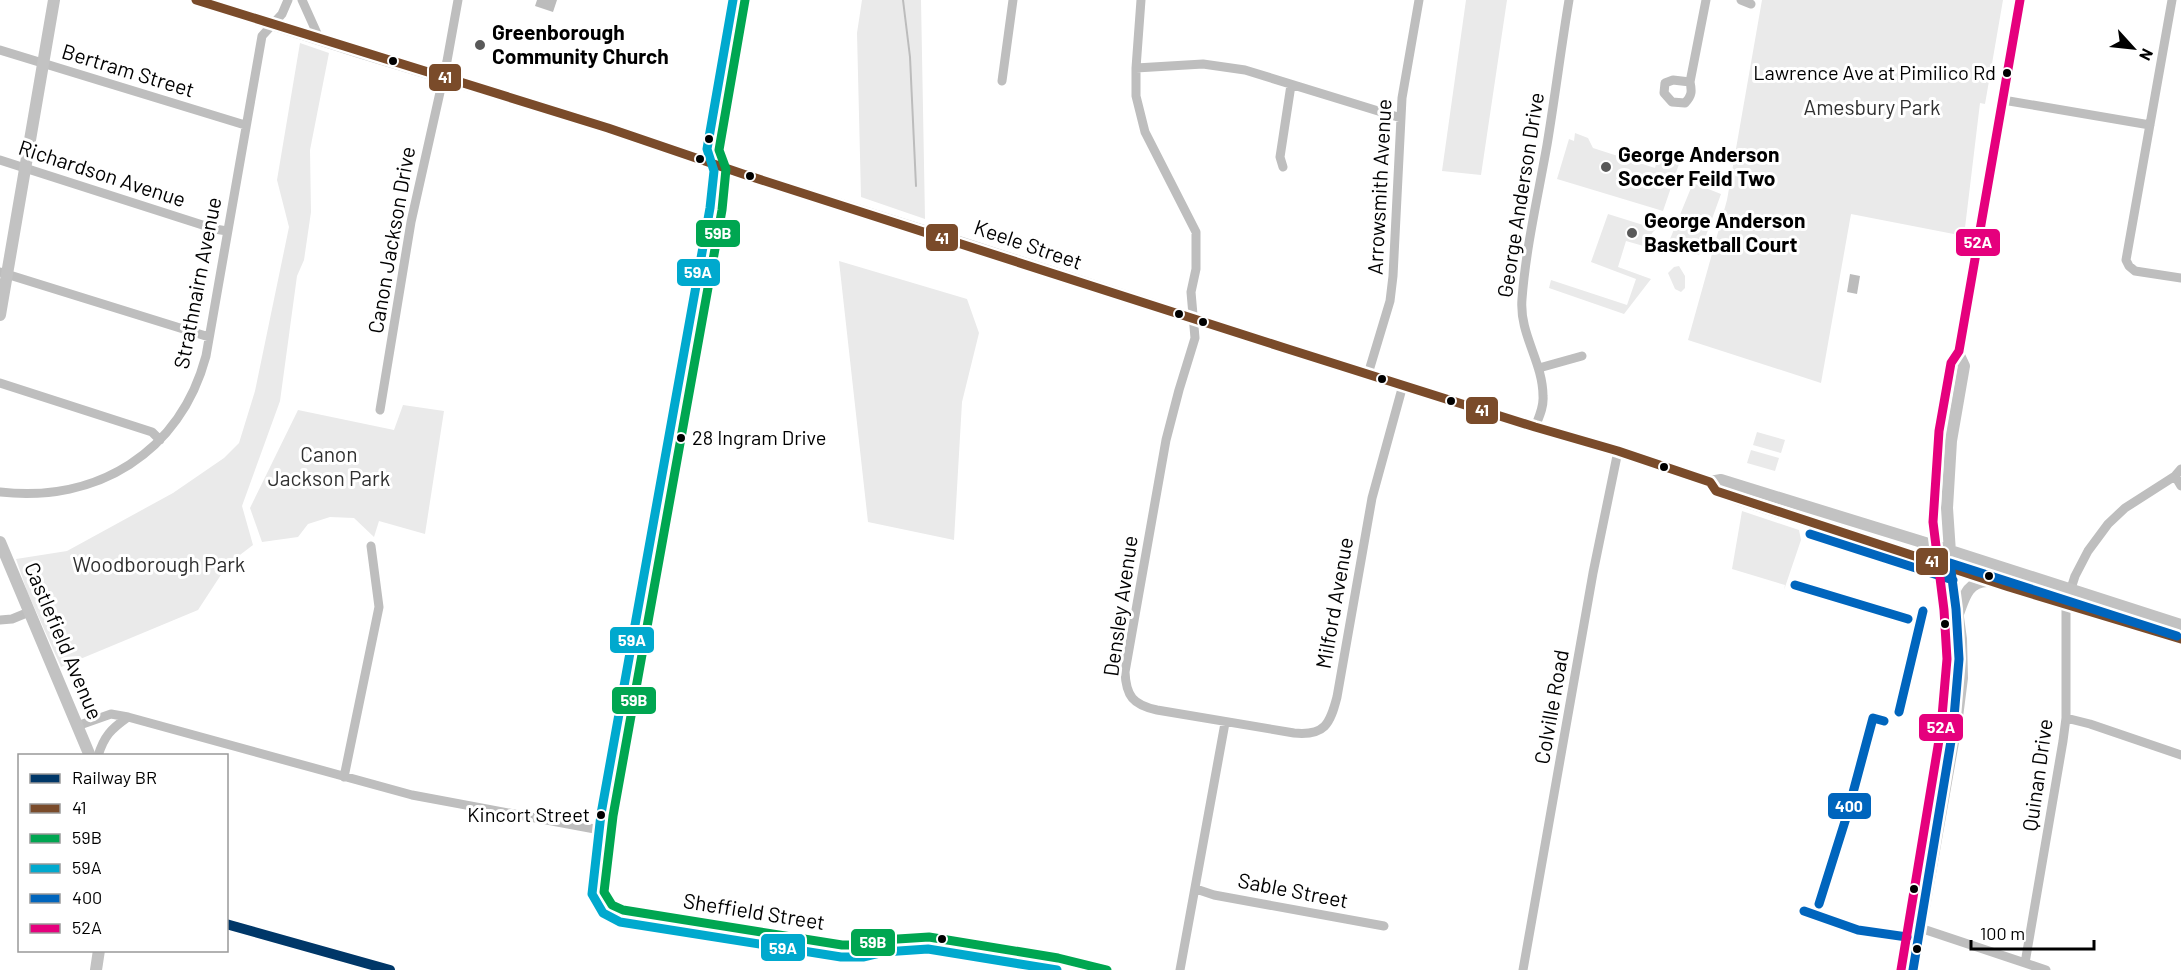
<svg xmlns="http://www.w3.org/2000/svg" width="2181" height="970" font-family="Barlow,sans-serif">
<style>
.green{fill:#eaeaea}
.water{fill:#bcbcbc}
.lines{fill:none;stroke-linecap:round;stroke-linejoin:round}
.stream{stroke:#bcbcbc;stroke-width:2}
.street{stroke:#bebebe;stroke-width:9}
.secondary{stroke:#c2c2c2;stroke-width:12}
.bus-1-casing{stroke:#fff;stroke-width:14}
.bus-2-casing{stroke:#fff;stroke-width:14}
.bus-3-casing{stroke:#fff;stroke-width:14}
.bus-4-casing{stroke:#fff;stroke-width:14}
.bus-5-casing{stroke:#fff;stroke-width:14}
.bus-1{stroke:#7a4b2a;stroke-width:9}
.bus-2{stroke:#00a651;stroke-width:9}
.bus-3{stroke:#00a9ce;stroke-width:9}
.bus-4{stroke:#0065bd;stroke-width:9}
.bus-5{stroke:#e5007d;stroke-width:9}
.rail-1-casing{stroke:#fff;stroke-width:15}
.rail-1{stroke:#003768;stroke-width:10}
.poi-dot{fill:#595959;stroke:#fff;stroke-width:2}
.bus-dot{fill:#000;stroke:#fff;stroke-width:2}
.labels{text-anchor:middle;stroke-width:6;stroke-linejoin:round;paint-order:stroke}
.bus-label{font-size:20px;fill:#000;stroke:#fff;text-anchor:end}
.poi-label{font-size:21px;font-weight:bold;fill:#000;stroke:#fff;text-anchor:start}
.street-label{font-size:21px;fill:#000;stroke:#fff}
.park-label{font-size:21px;fill:#303030;stroke:#fff}
.line-badge{stroke:#fff;stroke-width:2}
.badge-label{font-size:16px;text-anchor:middle;font-weight:bold;fill:#fff}
</style>
<rect width="100%" height="100%" fill="#fff"/>
<!-- green -->
<path class="green" d="M862,0H921L925,219L861,197L857,33Z
M1466,0H1507L1481,175L1442,171Z
M1762,0H2003L1985,104L1980,103L1964,236L1851,214L1821,383L1688,340L1727,200Z
M300,43L329,53L310,150L311,212L304,260L297,276L280,401L242,506L253,545L228,564L198,610L61,667L27,591L16,559L67,551L173,493L224,458L239,443L255,391L289,227L277,180Z
M1575,133L1588,138L1593,148L1655,168L1657,161L1664,159L1679,164L1663,211L1557,179L1569,139L1574,141Z
M1693,183L1721,194L1699,255L1668,244Z
M1608,214L1656,229L1652,233L1647,247L1626,241L1618,267L1651,279L1624,314L1549,288L1551,280L1627,305L1636,279L1591,262Z
M839,261L967,299L979,333L962,402L954,540L868,522Z
M1679,266L1685,276V288L1681,292L1675,289L1668,273L1674,267Z
M403,405L444,411L425,534L379,521L374,537L354,518L330,517L308,524L298,537L262,542L250,508L298,410L394,430Z
M1757,432L1785,440L1781,453L1753,445Z
M1751,450L1779,458L1775,471L1747,463Z
M1742,511L1799,530L1801,540L1784,590L1785,585L1732,569Z"/>
<!-- water -->
<path class="water" d="M537,0H557L553,12L535,6Z
M1850,274L1860,276L1857,294L1847,292Z"/>
<g class="lines">
<!-- stream -->
<path class="stream" d="M903,0L910,57L916,186"/>
<!-- street -->
<path class="street" d="M302,0L320,40
M1141,0L1136,68V96L1145,132L1196,232V269L1191,292L1195,338L1179,390L1166,440L1125,672C1126,696 1133,705 1157,710L1294,733C1325,736 1330,724 1337,697L1372,498L1403,385
M1741,0L1751,4
M2172,0L2126,260L2129,266L2135,271L2181,278
M0,50L245,125
M1136,68L1203,64L1245,70L1401,118
M1002,81L1013,0
M1690,82L1673,80L1665,83L1664,93L1672,102L1685,103C1692,96 1692,91 1690,82L1706,0
M2003,100L2150,125
M0,160L215,229L227,231
M1283,167L1280,157L1291,85
M0,272L209,337
M1539,368L1582,356
M1368,374L1390,301L1393,276L1402,98L1419,0
M0,383L152,432L160,440
M380,410L411,222L447,61L458,0
M1535,427C1539,417 1544,407 1543,396C1543,362 1519,334 1522,299C1526,247 1538,196 1547,145C1555,97 1561,48 1569,0
M2175,476L2181,486
M0,492C97,503 180,453 206,356L262,36L282,14L288,0
M0,620L12,619L29,612
M2066,718L2090,724L2181,755
M77,726L111,714L128,717L412,795L611,832
M98,756C104,736 111,729 128,717
M344,777L379,607L371,546
M1196,889L1214,895L1384,926
M1917,927L2046,970
M2025,963L2063,741L2066,718V604L2075,576L2088,551L2108,524L2125,508L2175,476L2181,469
M1180,970L1225,723
M1523,970L1593,573L1618,451"/>
<!-- secondary -->
<path class="secondary" d="M196,0L359,52L608,128L743,174L962,243L1288,349L1535,427L1618,451L1710,482L1721,480L1935,546L2181,625
M745,0L719,150L726,169L722,210L613,816L604,892L612,905L623,910L816,942L842,945H862L882,940L929,937L1058,958L1107,970
M0,315L54,0
M1710,482L1716,491L1744,501L2009,587L2181,639
M0,542L90,756
M1958,614C1964,598 1967,582 1987,581
M96,970L99,950
M1901,970L1941,728L1947,659L1944,610L1937,563L1933,522L1939,431L1951,363L1959,351L2020,0
M1913,970L1956,725L1962,678L1961,639L1951,567L1947,508L1951,441L1964,366L1958,353"/>
<defs>
<path id="bus-1" d="M196,0L608,128L743,174L1288,349L1535,427L1618,451L1710,482L1716,491L2009,587L2181,639"/>
<path id="bus-2" d="M745,0L719,150L726,169L722,210L613,816L604,892L612,905L623,910L842,945H862L882,940L929,937L1058,958L1107,970"/>
<path id="bus-3" d="M733,0L707,149L714,171L710,208L601,814L592,894L603,913L620,922L841,957H863L884,952L928,949L1057,970"/>
<path id="bus-4" d="M1810,534L1953,580
M1795,585L1908,619
M1899,712L1923,611
M1819,904L1847,815L1873,718L1884,721
M1804,911L1858,930L1907,937
M1913,970L1953,729L1959,659L1956,609L1950,563L2177,636"/>
<path id="bus-5" d="M1901,970L1941,728L1947,659L1944,610L1933,522L1939,431L1951,363L1959,351L2020,0"/>
</defs>
<!-- bus-1 casing -->
<use href="#bus-1" class="bus-1-casing"/>
<!-- bus-2 casing -->
<use href="#bus-2" class="bus-2-casing"/>
<!-- bus-3 casing -->
<use href="#bus-3" class="bus-3-casing"/>
<!-- bus-4 casing -->
<use href="#bus-4" class="bus-4-casing"/>
<!-- bus-5 casing -->
<use href="#bus-5" class="bus-5-casing"/>
<!-- bus-1 -->
<use href="#bus-1" class="bus-1"/>
<!-- bus-2 -->
<use href="#bus-2" class="bus-2"/>
<!-- bus-3 -->
<use href="#bus-3" class="bus-3"/>
<!-- bus-4 -->
<use href="#bus-4" class="bus-4"/>
<!-- bus-5 -->
<use href="#bus-5" class="bus-5"/>
<defs>
<path id="rail-1" d="M226,924L390,970"/>
</defs>
<!-- rail-1 casing -->
<use href="#rail-1" class="rail-1-casing"/>
<!-- rail-1 -->
<use href="#rail-1" class="rail-1"/>
</g>
<!-- markers -->
<g class="poi-dot">
<circle cx="480" cy="45" r="6"/>
<circle cx="1606" cy="167" r="6"/>
<circle cx="1632" cy="233" r="6"/>
</g>
<g class="bus-dot">
<circle cx="393" cy="61" r="5"/>
<circle cx="2007" cy="73" r="5"/>
<circle cx="709" cy="139" r="5"/>
<circle cx="700" cy="159" r="5"/>
<circle cx="750" cy="176" r="5"/>
<circle cx="1179" cy="314" r="5"/>
<circle cx="1203" cy="322" r="5"/>
<circle cx="1382" cy="379" r="5"/>
<circle cx="1451" cy="401" r="5"/>
<circle cx="681" cy="438" r="5"/>
<circle cx="1664" cy="467" r="5"/>
<circle cx="1989" cy="576" r="5"/>
<circle cx="1945" cy="624" r="5"/>
<circle cx="601" cy="815" r="5"/>
<circle cx="1914" cy="889" r="5"/>
<circle cx="942" cy="939" r="5"/>
<circle cx="1917" cy="949" r="5"/>
</g>
<g class="labels">
<!-- bus labels -->
<g class="bus-label">
<text x="1996" y="80">Lawrence Ave at Pimilico Rd</text>
<text x="692" y="445" text-anchor="start">28 Ingram Drive</text>
<text x="590" y="822">Kincort Street</text>
</g>
<!-- poi labels -->
<g class="poi-label">
<text x="492" y="40">Greenborough<tspan x="492" dy="24">Community Church</tspan></text>
<text x="1618" y="162">George Anderson<tspan x="1618" dy="24">Soccer Feild Two</tspan></text>
<text x="1644" y="228">George Anderson<tspan x="1644" dy="24">Basketball Court</tspan></text>
</g>
<!-- street labels -->
<g class="street-label">
<text transform="translate(128 71) rotate(17)" y="7">Bertram Street</text>
<text transform="translate(102 174) rotate(18)" y="7">Richardson Avenue</text>
<text transform="translate(1380 187) rotate(-87)" y="7">Arrowsmith Avenue</text>
<text transform="translate(1521 195) rotate(-81)" y="7">George Anderson Drive</text>
<text transform="translate(392 240) rotate(-80)" y="7">Canon Jackson Drive</text>
<text transform="translate(1028 245) rotate(19)" y="7">Keele Street</text>
<text transform="translate(198 283) rotate(-79)" y="7">Strathnairn Avenue</text>
<text transform="translate(1335 603) rotate(-80)" y="7">Milford Avenue</text>
<text transform="translate(1121 606) rotate(-82)" y="7">Densley Avenue</text>
<text transform="translate(63 641) rotate(67)" y="7">Castlefield Avenue</text>
<text transform="translate(1552 707) rotate(-80)" y="7">Colville Road</text>
<text transform="translate(2038 775) rotate(-82)" y="7">Quinan Drive</text>
<text transform="translate(1293 891) rotate(11)" y="7">Sable Street</text>
<text transform="translate(754 912) rotate(9)" y="7">Sheffield Street</text>
</g>
<!-- park labels -->
<g class="park-label">
<text x="1872" y="115">Amesbury Park</text>
<text x="329" y="462">Canon<tspan x="329" dy="24">Jackson Park</tspan></text>
<text x="159" y="572">Woodborough Park</text>
</g>
</g>
<g class="line-badge">
<rect x="428" y="63" width="34" height="29" rx="6" fill="#7a4b2a"/>
<rect x="695" y="219" width="46" height="29" rx="6" fill="#00a651"/>
<rect x="925" y="223" width="34" height="29" rx="6" fill="#7a4b2a"/>
<rect x="1955" y="228" width="46" height="29" rx="6" fill="#e5007d"/>
<rect x="676" y="258" width="45" height="29" rx="6" fill="#00a9ce"/>
<rect x="1465" y="396" width="34" height="29" rx="6" fill="#7a4b2a"/>
<rect x="1915" y="547" width="34" height="29" rx="6" fill="#7a4b2a"/>
<rect x="609" y="626" width="46" height="28" rx="6" fill="#00a9ce"/>
<rect x="611" y="686" width="46" height="29" rx="6" fill="#00a651"/>
<rect x="1918" y="713" width="46" height="29" rx="6" fill="#e5007d"/>
<rect x="1827" y="792" width="45" height="28" rx="6" fill="#0065bd"/>
<rect x="850" y="928" width="46" height="29" rx="6" fill="#00a651"/>
<rect x="760" y="933" width="46" height="29" rx="6" fill="#00a9ce"/>
</g>
<g class="badge-label">
<text x="445" y="83">41</text>
<text x="718" y="239">59B</text>
<text x="942" y="244">41</text>
<text x="1978" y="248">52A</text>
<text x="698" y="278">59A</text>
<text x="1482" y="416">41</text>
<text x="1932" y="567">41</text>
<text x="632" y="646">59A</text>
<text x="634" y="706">59B</text>
<text x="1941" y="733">52A</text>
<text x="1849" y="812">400</text>
<text x="873" y="948">59B</text>
<text x="783" y="954">59A</text>
</g>
<!-- legend -->
<rect x="18" y="754" width="210" height="198" fill="#ffffff" stroke="#999999" stroke-width="1.5"/>
<rect x="30" y="774" width="30" height="9" fill="#003768" stroke="#999999" stroke-width="1.5"/>
<text x="72" y="784" font-size="18" fill="#000000">Railway BR</text>
<rect x="30" y="804" width="30" height="9" fill="#7a4b2a" stroke="#999999" stroke-width="1.5"/>
<text x="72" y="814" font-size="18" fill="#000000">41</text>
<rect x="30" y="834" width="30" height="9" fill="#00a651" stroke="#999999" stroke-width="1.5"/>
<text x="72" y="844" font-size="18" fill="#000000">59B</text>
<rect x="30" y="864" width="30" height="9" fill="#00a9ce" stroke="#999999" stroke-width="1.5"/>
<text x="72" y="874" font-size="18" fill="#000000">59A</text>
<rect x="30" y="894" width="30" height="9" fill="#0065bd" stroke="#999999" stroke-width="1.5"/>
<text x="72" y="904" font-size="18" fill="#000000">400</text>
<rect x="30" y="924" width="30" height="9" fill="#e5007d" stroke="#999999" stroke-width="1.5"/>
<text x="72" y="934" font-size="18" fill="#000000">52A</text>
<!-- north arrow -->
<g transform="translate(2133 48) rotate(117)" stroke="#ffffff" stroke-width="4.5" paint-order="stroke">
<path d="M0-4.5L10 22L0 15L-10 22Z" fill="#000000"/>
<text y="-9" font-size="16" font-weight="bold" text-anchor="middle" fill="#000000">N</text>
</g>
<!-- scale -->
<path d="M1971 940v9h123v-9" fill="none" stroke="#000000" stroke-width="3"/>
<text x="1980" y="940" font-size="18" fill="#000000" stroke="#ffffff" stroke-width="4.5" paint-order="stroke">100 m</text>
</svg>
